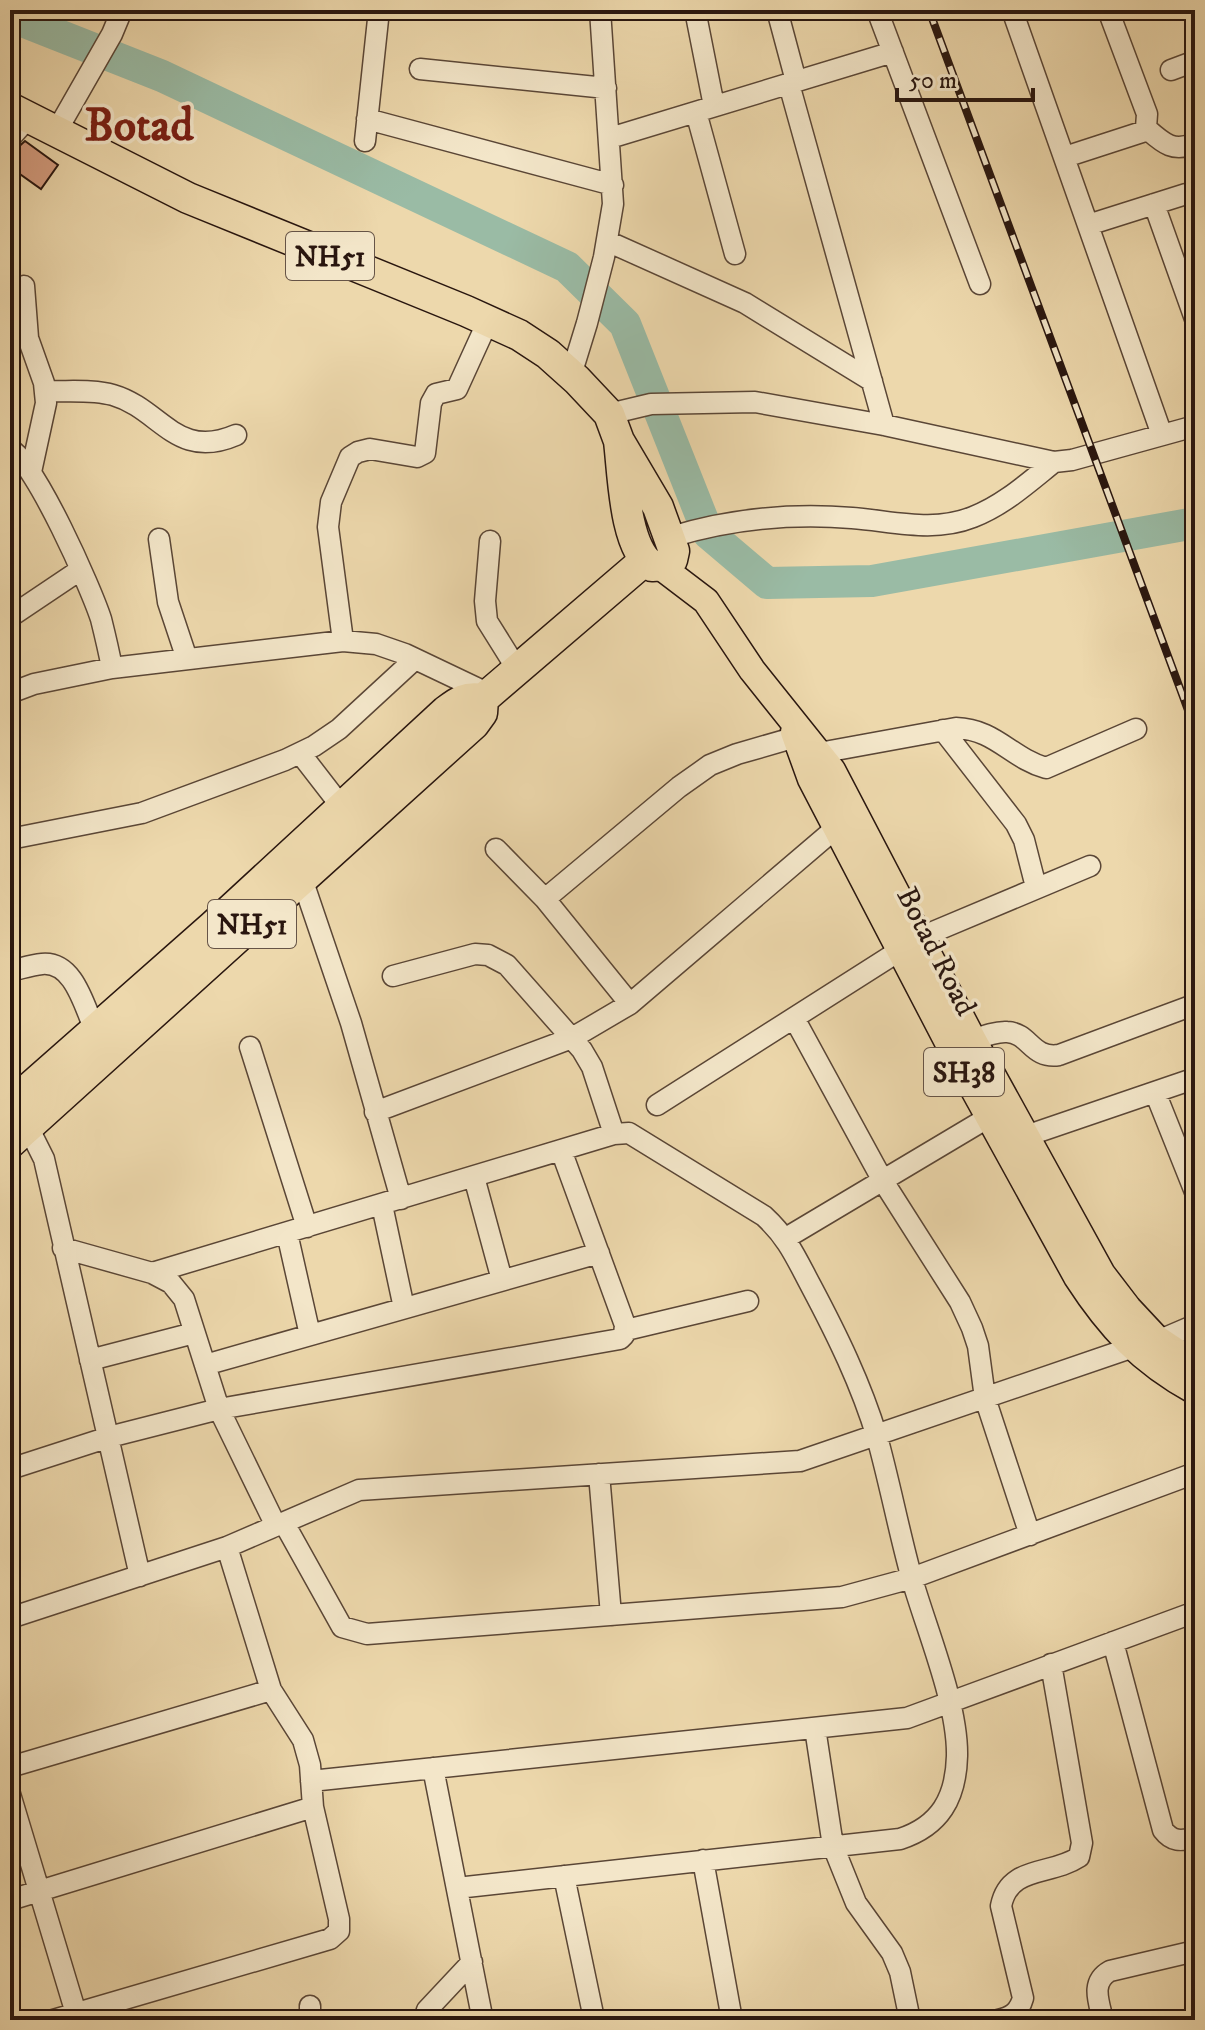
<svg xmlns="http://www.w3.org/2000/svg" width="1205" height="2030" font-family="'IM FELL DW Pica',serif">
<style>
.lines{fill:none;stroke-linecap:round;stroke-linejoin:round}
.river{stroke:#9abba5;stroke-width:32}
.building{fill:#d59d80;stroke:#29160f;stroke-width:2}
.minor-casing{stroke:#5a4636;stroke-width:23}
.major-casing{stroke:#29160f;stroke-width:29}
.highway-casing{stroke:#29160f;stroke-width:33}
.minor{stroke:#f3e6c9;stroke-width:20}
.major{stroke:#edd8ac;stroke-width:26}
.highway{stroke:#edd8ac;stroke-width:30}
.rail-casing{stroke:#29160f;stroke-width:8}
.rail{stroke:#f3e6c9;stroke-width:5;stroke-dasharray:15;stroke-linecap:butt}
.labels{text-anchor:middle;stroke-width:7;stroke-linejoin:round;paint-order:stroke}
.shield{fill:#f3e6c9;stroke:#665447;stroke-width:2}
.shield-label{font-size:28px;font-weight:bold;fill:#29160f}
.street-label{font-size:30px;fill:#29160f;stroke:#f3e6c9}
.town-label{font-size:46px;font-weight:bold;fill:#7a1f14;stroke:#f3e6c9}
</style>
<rect width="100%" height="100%" fill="#edd8ac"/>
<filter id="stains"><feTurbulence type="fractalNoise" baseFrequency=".0025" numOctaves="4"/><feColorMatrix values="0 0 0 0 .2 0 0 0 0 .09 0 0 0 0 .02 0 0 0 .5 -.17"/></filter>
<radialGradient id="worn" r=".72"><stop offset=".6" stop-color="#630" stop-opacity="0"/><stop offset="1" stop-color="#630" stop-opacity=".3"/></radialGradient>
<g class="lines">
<!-- river -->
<path class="river" d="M10,16L162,76L567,267L625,324L708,533L767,583L872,581L1195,523"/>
</g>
<!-- building -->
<path class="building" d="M25,141L58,165L41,189L10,167V151L15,150Z"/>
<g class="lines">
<defs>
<path id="minor" d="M695,10L714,106
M777,10L796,81
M877,10L980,284
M1012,10L1162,435
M420,69L606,88
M1171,70L1195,61
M789,84L884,425
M696,112L735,254
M367,119L613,185
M1146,128C1163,143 1173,153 1195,143
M56,132L112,34L122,10
M10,138L28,118
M610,138L893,52
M365,141L379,10
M1065,157L1142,132L1146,128L1147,114L1108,10
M1154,204L1195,319
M1088,225L1186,194
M607,241L745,303L872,381
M24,286L28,338L44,383L46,403L31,472
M571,375L587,323L604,257L613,204L600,10
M45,391C66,392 93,389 113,395C161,409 176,461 236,435
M609,414L651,404L755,402L884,425L1054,462L1072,460L1195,426
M10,449C35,462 91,588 101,619C105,635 109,652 112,668
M671,537C730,519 790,513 852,518C893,521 933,533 973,517C1004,505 1029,482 1054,462
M159,539L168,602L187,659
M490,541L485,601L487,621L517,669
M10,617L80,570
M343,641L328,527L331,502L350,457L358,452L370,449L417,457L425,453L431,403L436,394L457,389L488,321
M10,693L34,684L112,668L343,641L376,644L405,654L489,694
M943,730L1016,824L1024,840L1036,887
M300,753L341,806
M819,753L956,728C995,729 1011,758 1046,768L1136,729
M10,839L142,813L285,760L314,746L339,729L415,659
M496,849L545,899L630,1004
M299,870L351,1023L401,1199
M545,899L679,787L710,765L737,754L796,737
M10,971C20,969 31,965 42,964C74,961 84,1006 95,1030
M393,976L475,954L488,955L507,965L582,1050L592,1067L614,1134
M794,1018L883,1181L960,1302L972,1328L978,1346L985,1398L1030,1535
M962,1044C975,1040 993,1031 1007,1032C1030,1033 1031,1059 1059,1055L1188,1007
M250,1047L307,1227
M1155,1092L1195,1192
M657,1105L921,937L1090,866
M375,1112L572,1038L630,1004L836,828
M24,1119L44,1159L140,1576
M1026,1136L1190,1080
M474,1177L502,1280
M382,1205L404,1308
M287,1233L310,1335
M786,1238L989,1117
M63,1248L152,1273L171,1283L184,1299L219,1409L276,1526
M152,1273L614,1134L629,1133L764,1216C788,1238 796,1258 811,1286C837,1335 861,1384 877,1437C890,1484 899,1532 912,1579C927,1631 958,1704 957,1756C956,1798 940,1826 900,1839L457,1888
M626,1330L748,1301
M1160,1340L1195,1325
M90,1360L194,1333
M205,1365L599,1253
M10,1469L109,1437L219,1409L620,1339L624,1335L625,1325L561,1150
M599,1474L611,1615
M284,1523L342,1627L367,1634L842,1597L912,1578L1195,1473
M10,1618L227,1547L359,1490L800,1461L1145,1343
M1113,1642L1163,1830C1172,1842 1181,1841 1195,1838
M815,1728L833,1846L856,1903L892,1953L900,1972L910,2020
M10,1767L271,1690
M433,1768L482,2016
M311,1781L907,1718L1195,1612
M10,1794L78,2020
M703,1860L732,2020
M564,1876L593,2014L591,2020
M10,1900L313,1807
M53,2020L330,1939L339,1931V1919L313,1807L310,1765L303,1740L271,1690L227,1547
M310,2020V2006
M424,2020L427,2010L472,1962
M998,2020C1012,2017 1019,2012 1023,1998L1001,1906C1009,1865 1050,1876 1079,1857L1082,1843L1051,1664
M1103,2020C1099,2002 1090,1982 1110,1971L1195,1951"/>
<path id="major" d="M660,566L706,601L752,670L832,770L973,1040L1102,1274L1128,1308L1156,1338L1195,1364
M794,732L811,779L951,1048L1077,1277C1110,1328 1141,1361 1195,1391"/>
<path id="highway" d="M10,108L188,198L466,311L519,335L548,354L577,380L609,414L619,441L658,507L674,551L672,560L667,565L652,566C624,547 623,473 619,441
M10,1105L213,926L446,711C459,701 466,696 483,699
M10,1143L474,724L482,713L483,699L644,561"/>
</defs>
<!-- minor casing -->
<use href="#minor" class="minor-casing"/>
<!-- major casing -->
<use href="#major" class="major-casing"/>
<!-- highway casing -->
<use href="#highway" class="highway-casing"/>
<!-- minor -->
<use href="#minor" class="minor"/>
<!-- major -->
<use href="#major" class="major"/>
<!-- highway -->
<use href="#highway" class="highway"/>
<defs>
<path id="rail" d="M929,10L1195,729"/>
</defs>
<!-- rail casing -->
<use href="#rail" class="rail-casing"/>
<!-- rail -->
<use href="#rail" class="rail"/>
</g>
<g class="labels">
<!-- shield labels -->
<g class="shield">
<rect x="286" y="232" width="88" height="48" rx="6"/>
<rect x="208" y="900" width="88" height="48" rx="6"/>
<rect x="924" y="1048" width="80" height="48" rx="6"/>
</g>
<g class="shield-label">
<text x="330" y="266">NH51</text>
<text x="252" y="934">NH51</text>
<text x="964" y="1082">SH38</text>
</g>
<!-- street labels -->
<g class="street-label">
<text transform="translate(937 951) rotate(63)" y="10">Botad Road</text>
</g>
<!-- town labels -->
<g class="town-label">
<text x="139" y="140">Botad</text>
</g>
</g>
<!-- margin -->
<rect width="1205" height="2030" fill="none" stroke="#edd8ac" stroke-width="40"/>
<rect x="12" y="12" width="1181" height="2006" fill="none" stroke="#29160f" stroke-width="4"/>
<rect x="20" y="20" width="1165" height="1990" fill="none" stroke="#29160f" stroke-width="2"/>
<!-- scale -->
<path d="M897 88v12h136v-12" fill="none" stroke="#29160f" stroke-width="4"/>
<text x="909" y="88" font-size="24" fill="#29160f" stroke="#f3e6c9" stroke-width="6" paint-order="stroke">50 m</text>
<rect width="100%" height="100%" filter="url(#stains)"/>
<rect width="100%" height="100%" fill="url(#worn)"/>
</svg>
